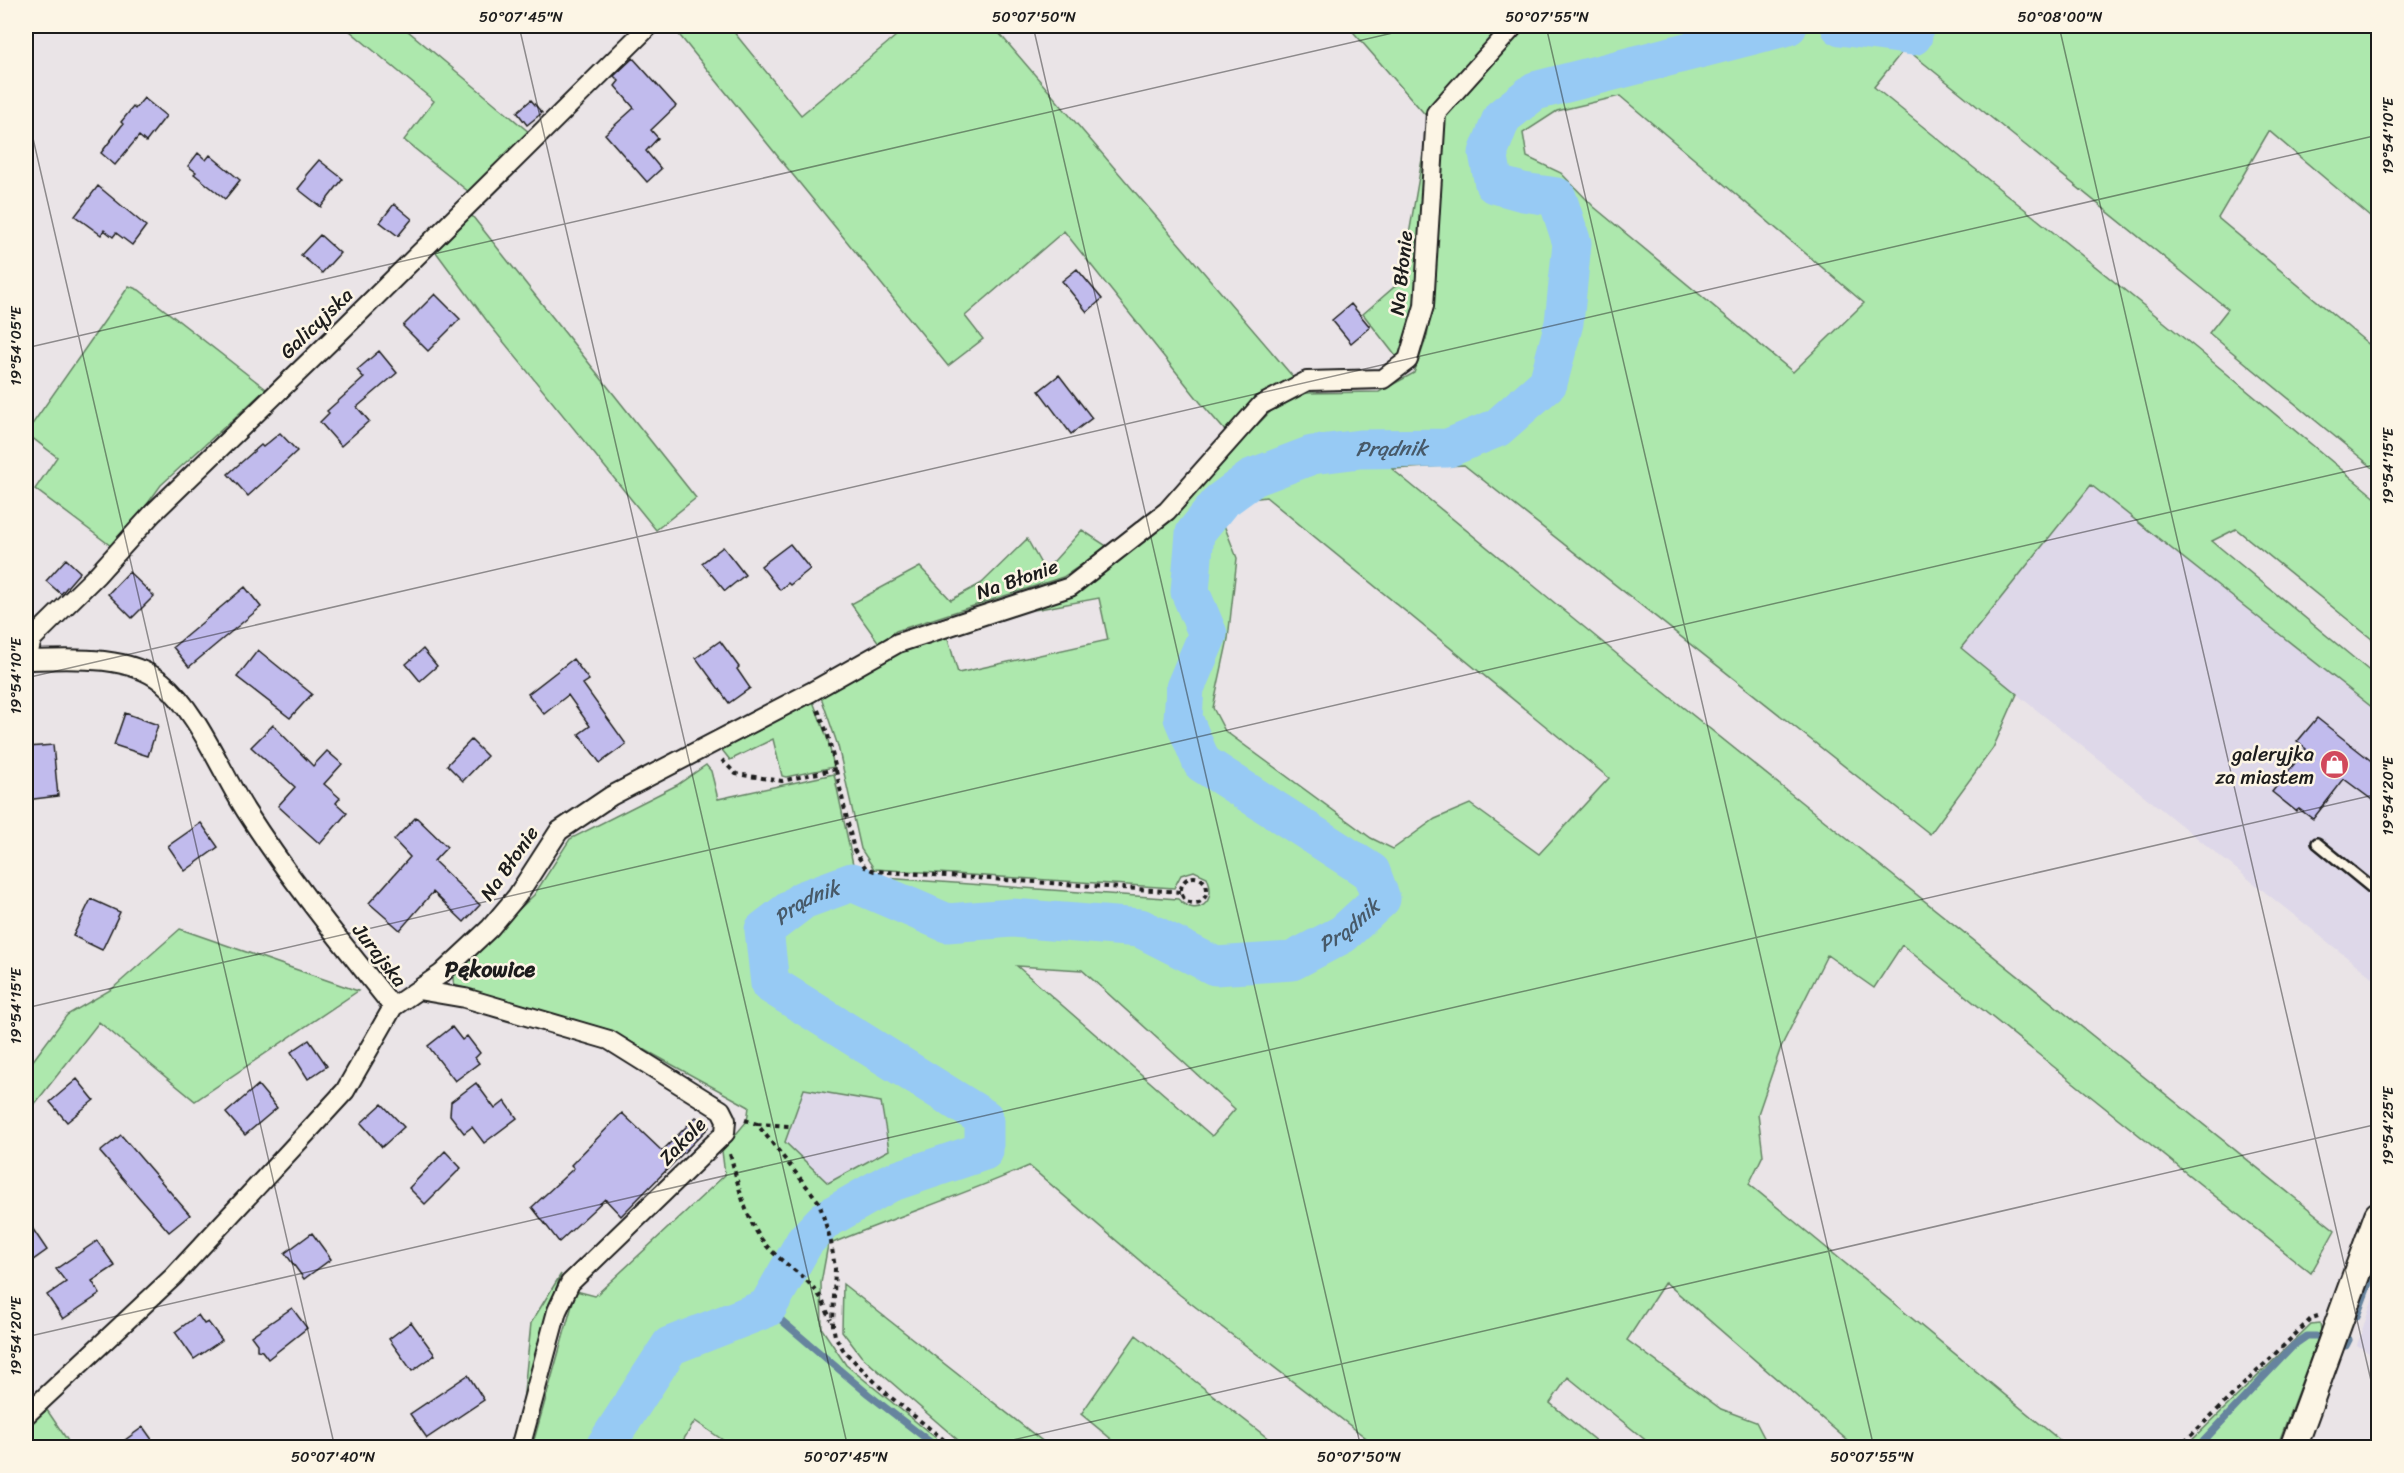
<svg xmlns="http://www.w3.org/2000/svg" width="2404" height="1473" font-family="Sriracha,sans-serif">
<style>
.built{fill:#ded8e9}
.green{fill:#ade8ad;stroke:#648264;stroke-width:1.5;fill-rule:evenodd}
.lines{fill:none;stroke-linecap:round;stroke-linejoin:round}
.stream{stroke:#66849e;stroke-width:7}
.river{stroke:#97caf4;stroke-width:39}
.building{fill:#c1bbed;stroke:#1c1c1c;stroke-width:1.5}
.service-casing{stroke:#1c1c1c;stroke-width:14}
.minor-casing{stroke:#1c1c1c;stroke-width:22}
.secondary-casing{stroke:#1c1c1c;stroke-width:30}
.path{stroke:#1c1c1c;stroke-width:4;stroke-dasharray:4.5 4.5;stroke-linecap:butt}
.service{stroke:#fcf5e5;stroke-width:9}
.minor{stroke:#fcf5e5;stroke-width:18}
.secondary{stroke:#fcf5e5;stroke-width:26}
.ticks{fill:none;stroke:#1c1c1c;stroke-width:1.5;stroke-opacity:0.45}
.labels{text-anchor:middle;stroke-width:5;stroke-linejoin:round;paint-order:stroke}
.street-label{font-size:20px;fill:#1c1c1c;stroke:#fcf5e5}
.poi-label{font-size:20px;fill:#1c1c1c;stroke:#fcf5e5;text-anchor:end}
.water-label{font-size:21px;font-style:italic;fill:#475968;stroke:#fcf5e5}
.quarter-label{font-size:22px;font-weight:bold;fill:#1c1c1c;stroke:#fcf5e5}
.neatline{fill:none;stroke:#1c1c1c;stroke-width:2}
.ticks-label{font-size:15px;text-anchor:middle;fill:#1c1c1c}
</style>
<rect width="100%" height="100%" fill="#eae4e7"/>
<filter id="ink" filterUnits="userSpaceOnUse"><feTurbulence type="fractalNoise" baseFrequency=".0167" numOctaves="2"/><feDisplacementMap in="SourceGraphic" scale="12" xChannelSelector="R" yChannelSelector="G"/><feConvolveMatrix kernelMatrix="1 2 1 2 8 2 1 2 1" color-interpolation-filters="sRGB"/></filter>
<g filter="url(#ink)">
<!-- built -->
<path class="built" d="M2091,484L2378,712V982L1960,649Z
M803,1089L881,1102L889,1151L828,1183L784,1142Z
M2378,1284V1359L2357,1345Z"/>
<!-- green -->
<path class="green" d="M344,26H402L530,133L469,192L404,140L434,101Z
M672,26H729L801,115L902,31L898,26H993L1294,378L1257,397L1228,434L1200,402L1064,231L965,316L983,339L948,366Z
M1348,26H1506L1443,95L1419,305L1408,340L1398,359L1363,314L1401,281L1429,119Z
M1525,26H2378V223L2269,131L2218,218L2378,352V472L2209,333L2228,309L1905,48L1874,87L2196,348L2378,500V644L2236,529L2212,541L2378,678V712L2091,485L1961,648L2017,694L1993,748L1930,834L1464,465L1392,469L1629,664L2335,1230L2311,1273L1902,945L1874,988L1827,955L1781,1047L1758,1114L1763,1155L1749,1184L2068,1447H1855L1665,1282L1627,1340L1721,1409L1756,1422L1769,1447H1654L1568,1377L1550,1403L1603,1447H1378L1180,1295L1029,1166C963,1195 895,1217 828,1245L821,1283L822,1329L846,1365L947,1447H733L695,1421L679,1447H532L576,1291L595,1296L725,1175L722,1151L747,1121L749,1107L609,1030L454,985L452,973L534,895L570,839L677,785L706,765L711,771L718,799L834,774L853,864L870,877L1178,899C1197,919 1218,902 1207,877L1194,871L1181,875L1174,888L874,869L861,849L838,746L820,694L904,649L947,635L958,673L1108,640L1099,598L1034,610L1094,578L1206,476L1272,410L1304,393L1379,392L1414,373L1427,336L1432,303L1442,120ZM1620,96L1864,303L1793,372L1594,207L1561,173L1527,157L1523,133L1557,111ZM1266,497L1609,778L1539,854L1470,804L1435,819L1393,849L1371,838L1225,731L1213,708L1228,639L1237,558L1222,520L1244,500ZM1017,966L1082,970L1235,1109L1212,1136ZM804,1089L881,1102L889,1150L828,1183L785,1142Z
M469,212L696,498L656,530L490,325L433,248Z
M129,286L139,290L266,389L161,485L115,549L35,489L57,457L26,433Z
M1082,530L1108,547L1063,577L896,631L879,643L851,604L920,567L951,600L982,583L1027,539L1045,571Z
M812,699L828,740L834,767L786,777L782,776L773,739L730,760L719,746Z
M180,929L358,991L195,1101L99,1022L26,1115V1070L67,1015L112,989Z
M561,1274L544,1324L521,1422L531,1323Z
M843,1284L1050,1447H966L861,1356L842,1331Z
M2320,1323L2321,1330L2277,1447H2185L2311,1324Z
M1136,1335L1279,1447H1121L1081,1414Z
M47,1410L72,1447L26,1446V1426Z"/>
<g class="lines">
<!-- stream -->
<path class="stream" d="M767,1308L868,1394L938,1448
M2357,1316L2378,1259
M2342,1346H2346L2349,1340
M2197,1448L2294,1345L2307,1336H2316"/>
<!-- river -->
<g class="river">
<path d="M1840,26L1913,36V26"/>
<path id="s1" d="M604,1448L670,1346L767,1308L805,1241L825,1220L889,1183L984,1151V1118L770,984L764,930L803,900L852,882L947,923L1012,918L1140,928L1215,966L1292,961L1343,934L1381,899L1371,872L1202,763L1183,718L1185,688L1208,634L1190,592L1195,533L1221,501L1254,477L1312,455L1360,449L1448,448L1497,428L1548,383L1564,323L1572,243L1557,197L1523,192L1494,184L1488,153L1502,117L1535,91L1788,26"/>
</g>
</g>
<!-- building -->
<path class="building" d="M633,58L676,106L651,130L658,138L646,151L661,169L647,182L605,134L634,108L615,86L619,81L614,76Z
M144,98L166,116L146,142L139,136L115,165L101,153L123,124L121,122L133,107L135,109Z
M531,100L542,113L527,125L517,112Z
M198,153L206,160L210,155L240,180L225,199L194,174L196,172L188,166Z
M319,160L343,179L321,207L298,189L306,179V175Z
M98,186L146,226L132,245L116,233L113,237L104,230L101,235L75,216Z
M394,204L412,219L398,236L380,222Z
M320,235L340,253L322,273L301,255Z
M1077,269L1102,299L1087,312L1062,281Z
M435,294L460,319L428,351L403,326Z
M1351,304L1370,327L1351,343L1332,320Z
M379,351L397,373L357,407L369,421L341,446L320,422L329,413L327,411L364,378L357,370Z
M1059,375L1092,418L1071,434L1039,391Z
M280,433L297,451L248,496L228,474L261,445L263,447Z
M790,544L810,569L790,585L788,583L780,590L761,566Z
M723,547L745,575L725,591L702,563Z
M66,559L80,572L61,594L46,581Z
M129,572L154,596L132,618L108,594Z
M245,587L261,607L189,667L173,647Z
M720,641L739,667L737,669L750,688L729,703L696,658Z
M423,649L437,666L420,681L406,664Z
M258,650L312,694L290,718L237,677Z
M573,659L589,680L583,684L626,744L600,763L579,734L590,726L568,695L544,714L528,694Z
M125,713L158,725L148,756L114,745Z
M2317,718L2379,767V805L2344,779L2313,819L2299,809L2296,811L2272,792L2306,749L2297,742Z
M273,725L313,766L327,751L342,764L324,784L340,798L336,803L347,813L320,844L278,806L295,787L251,747Z
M471,740L487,756L463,781L447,765Z
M53,745L58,796L26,800V767H30L28,747Z
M416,817L447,847L434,861L480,905L464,922L433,892L400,930L369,903L410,857L394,840Z
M201,823L218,847L185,871L168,846Z
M91,899L120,912L102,950L73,936Z
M452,1027L462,1040L467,1036L480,1053L475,1058L479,1063L455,1081L428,1046Z
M309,1040L327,1066L308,1079L291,1052Z
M77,1079L94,1100L67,1122L50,1102Z
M476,1083L495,1109L505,1101L517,1118L484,1143L472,1127L464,1133L450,1115L451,1102Z
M258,1085L277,1108L245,1135L226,1113Z
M382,1104L404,1127L382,1147L361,1123Z
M622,1113L662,1151L696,1117L709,1127L621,1216L605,1199L559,1242L532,1207L574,1168L571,1165Z
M121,1135L190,1215L169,1232L100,1152Z
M445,1151L461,1168L425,1204L409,1188Z
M26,1219L47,1250L26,1265Z
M312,1233L331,1259L304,1279L285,1253Z
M97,1241L115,1266L92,1281L100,1294L63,1319L47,1295L66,1282L56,1269Z
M292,1308L307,1328L268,1359L262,1351L257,1350V1344L251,1336Z
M198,1315L204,1324L208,1322L222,1340L194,1359L175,1332Z
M411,1322L435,1355L412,1371L389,1339Z
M468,1375L484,1400L427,1438L410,1414Z
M143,1427L158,1448H114Z"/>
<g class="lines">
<defs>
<path id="service" d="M2317,843L2378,893"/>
<path id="minor" d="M26,660C67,659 128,654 162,682C197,710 221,772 246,811C290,880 342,943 393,1007
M27,660L32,639L97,575L153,513L346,326L649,26
M418,990L465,998L609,1040L721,1110L726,1120L725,1133L570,1283L557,1311L520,1448
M26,1415L173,1277L312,1127L345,1091L393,1007L441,974L490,928L517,896L559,831L611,796L811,692L898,643L1070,587L1167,511L1261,405L1307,381L1383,379L1408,360L1424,306L1436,113L1514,26"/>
<path id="secondary" d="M2293,1448L2378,1215"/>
</defs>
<!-- service casing -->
<use href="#service" class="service-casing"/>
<!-- minor casing -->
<use href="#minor" class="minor-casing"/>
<!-- secondary casing -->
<use href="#secondary" class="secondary-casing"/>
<!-- path -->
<path class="path" d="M818,710L828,735L854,850L865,867L874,871L1181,892
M722,760L736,774L782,781L836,769
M1181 890a13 13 0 1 1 26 0a13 13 0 1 1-26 0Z
M745,1120L757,1124L819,1202L831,1242L835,1268L833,1325L835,1336L844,1351L888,1395L954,1448
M757,1124L790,1126
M730,1154C738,1183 744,1215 762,1240C778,1262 804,1273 819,1295C824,1302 827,1312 831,1320
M2178,1448L2312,1318L2318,1316"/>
<!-- service -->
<use href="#service" class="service"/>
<!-- minor -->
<use href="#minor" class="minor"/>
<!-- secondary -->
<use href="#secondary" class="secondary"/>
</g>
</g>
<!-- ticks -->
<path class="ticks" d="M519,26L848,1448M1033,26L1361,1448M1546,26L1874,1448M2059,26L2378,1411M26,108L335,1448M26,348L1423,26M26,678L2378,135M26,1008L2378,464M26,1337L2378,794M978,1448L2378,1124"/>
<!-- icons -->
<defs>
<symbol id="shop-disc" viewBox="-11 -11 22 22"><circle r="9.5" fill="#d1495b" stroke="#fcf5e5"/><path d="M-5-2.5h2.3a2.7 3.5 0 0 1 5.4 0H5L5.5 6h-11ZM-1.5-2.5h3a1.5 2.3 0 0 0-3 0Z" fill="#fff"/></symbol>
</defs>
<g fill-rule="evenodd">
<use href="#shop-disc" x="2318" y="748" width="33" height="33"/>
</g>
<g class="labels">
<!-- street labels -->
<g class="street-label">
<text transform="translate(1401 273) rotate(-84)" y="7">Na Błonie</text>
<text transform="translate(316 323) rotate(-44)" y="7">Galicyjska</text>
<text transform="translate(1017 579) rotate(-19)" y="7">Na Błonie</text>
<text transform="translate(509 863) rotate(-55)" y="7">Na Błonie</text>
<text transform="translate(380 955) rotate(52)" y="7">Jurajska</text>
<text transform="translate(682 1141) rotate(-46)" y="7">Zakole</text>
</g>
<!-- poi labels -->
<g class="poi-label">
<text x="2314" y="761">galeryjka<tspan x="2314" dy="23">za miastem</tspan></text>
</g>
<!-- water labels -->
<g class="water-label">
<text dy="7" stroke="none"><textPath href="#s1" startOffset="2211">Prądnik</textPath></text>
<text dy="7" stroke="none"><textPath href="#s1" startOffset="897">Prądnik</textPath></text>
<text dy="7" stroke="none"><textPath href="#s1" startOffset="1473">Prądnik</textPath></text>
</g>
<!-- quarter labels -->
<g class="quarter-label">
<text x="490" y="977">Pękowice</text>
</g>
</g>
<!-- margin -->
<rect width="2404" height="1473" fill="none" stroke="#fcf5e5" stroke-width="66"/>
<rect x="33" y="33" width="2338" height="1407" class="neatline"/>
<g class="ticks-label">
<text x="521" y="22">50°07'45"N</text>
<text x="1034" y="22">50°07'50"N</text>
<text x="1547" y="22">50°07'55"N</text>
<text x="2060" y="22">50°08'00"N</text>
<text transform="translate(2388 136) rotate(-90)" y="5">19°54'10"E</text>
<text transform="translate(16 346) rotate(-90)" y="5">19°54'05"E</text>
<text transform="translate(2388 466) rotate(-90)" y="5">19°54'15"E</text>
<text transform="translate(16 676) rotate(-90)" y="5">19°54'10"E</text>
<text transform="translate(2388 796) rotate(-90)" y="5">19°54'20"E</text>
<text transform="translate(16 1006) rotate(-90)" y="5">19°54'15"E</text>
<text transform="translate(2388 1126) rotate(-90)" y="5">19°54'25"E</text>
<text transform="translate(16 1336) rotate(-90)" y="5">19°54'20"E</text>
<text x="333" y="1462">50°07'40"N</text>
<text x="846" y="1462">50°07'45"N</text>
<text x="1359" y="1462">50°07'50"N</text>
<text x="1872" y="1462">50°07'55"N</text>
</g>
</svg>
